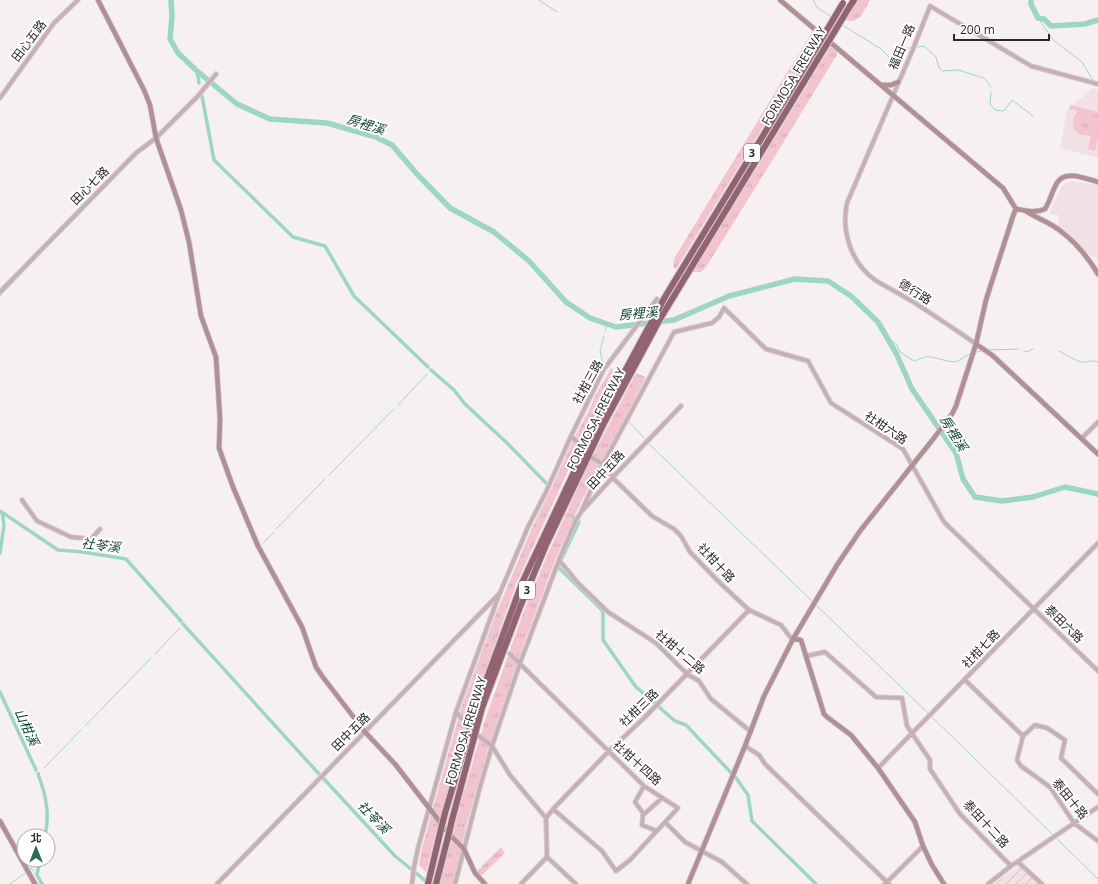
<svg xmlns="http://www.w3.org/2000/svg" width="1098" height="884" font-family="'Open Sans','Noto Sans TC',sans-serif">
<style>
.built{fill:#f1e1e5}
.industrial{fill:url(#industrial-furrows)}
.grass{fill:url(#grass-tufts)}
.pitch{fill:#f2c4d0}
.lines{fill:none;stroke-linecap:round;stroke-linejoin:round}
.stream{stroke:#9dd6c6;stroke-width:1}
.canal{stroke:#9dd6c6;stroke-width:3.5}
.river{stroke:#9dd6c6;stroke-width:5.5}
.street-tunnel{stroke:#cec8c9;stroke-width:3.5;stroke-dasharray:3.5 2;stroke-linecap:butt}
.street-casing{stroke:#d2cccd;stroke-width:5.5}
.secondary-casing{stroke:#d2cccd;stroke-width:6}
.highway-casing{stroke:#d2cccd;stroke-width:8}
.street{stroke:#c7afb5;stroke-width:3.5}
.secondary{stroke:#b18f97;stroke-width:4.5}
.highway{stroke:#926370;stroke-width:6}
.highway-bridge-casing{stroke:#d2cccd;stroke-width:8;stroke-linecap:butt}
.highway-bridge{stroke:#926370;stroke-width:6}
.labels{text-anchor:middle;stroke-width:4;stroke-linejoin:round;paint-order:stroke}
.shield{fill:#fff;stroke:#6a6868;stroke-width:1}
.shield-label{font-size:11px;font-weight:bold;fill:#2a2728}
.street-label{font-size:12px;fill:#2a2728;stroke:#fff}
.water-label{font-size:13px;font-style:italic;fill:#073b31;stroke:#fff}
</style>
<defs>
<pattern id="industrial-furrows" width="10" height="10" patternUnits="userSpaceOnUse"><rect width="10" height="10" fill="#f1e1e5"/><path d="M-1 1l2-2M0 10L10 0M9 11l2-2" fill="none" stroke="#cfc1c4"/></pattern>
<pattern id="grass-tufts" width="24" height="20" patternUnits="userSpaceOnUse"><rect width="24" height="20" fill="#f2c4d0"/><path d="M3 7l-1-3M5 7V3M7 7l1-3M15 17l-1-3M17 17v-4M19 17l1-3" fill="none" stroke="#d0a8b3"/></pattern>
</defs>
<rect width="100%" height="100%" fill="#f7f0f1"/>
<!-- built -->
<path class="built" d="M1093,88L1098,90V158L1060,148L1067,110Z
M1073,181L1098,185V258L1088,255L1058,225L1059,215L1049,214L1061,187L1067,182Z"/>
<!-- industrial -->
<path class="industrial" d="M1018,866L1041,884H994Z"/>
<!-- grass -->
<path class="grass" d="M858,0H870C864,10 860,25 846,20Z
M812,32L818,37L676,269H674L673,264L675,257Z
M831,46L838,53L772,161L706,267L701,272H693Z
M1086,112L1098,115V134C1087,132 1077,132 1076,119L1079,115Z
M611,368L617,373L583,438L516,584L469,718L438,825L426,872L419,865L422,848L461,708L495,616L531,530L552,487L572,442L590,408L595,396Z
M636,373L646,377L580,504L554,563L519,657L489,746L467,823L453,884H440L461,802L486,717L525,608L550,549L591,459Z
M501,847L505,853L479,878L475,873Z"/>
<!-- pitch -->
<path class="pitch" d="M1070,105L1098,112V115C1089,113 1083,111 1076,119C1077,132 1087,132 1098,134V138L1094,137L1098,138L1095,151L1088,149L1091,136L1078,134C1071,125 1071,119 1078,111L1069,109Z"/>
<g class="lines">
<!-- stream -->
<path class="stream" d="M539,0L557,12
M813,0L817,7L831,17
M1038,18L1053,40L1082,62L1094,82
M844,26L881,49L890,58L893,59L907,48H911
M917,47L924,46L936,57L939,68L943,71L958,70L984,78L991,87
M991,92L990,104L995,110L1004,111L1012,100L1033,116
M139,153L154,142
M69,225L119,172
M0,296L65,228
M605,331L607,324
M885,335L897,345L900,352L914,361C920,359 925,356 930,357C939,358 947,362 956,362L971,353
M988,350L1018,349
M1024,351L1026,352L1033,349
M1059,351C1066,354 1075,361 1082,362C1088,363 1092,359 1098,362
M977,352L982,351
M603,364L600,351L604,336
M398,405L427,374
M628,421L646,440
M648,443L812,601
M329,475L394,409
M276,529L325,479
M263,543L273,533
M816,605L928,713
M155,654L180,628
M932,717L1053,835
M85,726L151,658
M44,768L81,730
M38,775L40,772
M1057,839L1098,879
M30,869L31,868L37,875
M10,884L25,873"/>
<!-- canal -->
<path class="canal" d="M197,71L199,83
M202,96L214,160L291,235
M293,237L325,246L354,296L428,367
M431,370L454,390L465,404L507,443L546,483
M0,511L58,550L83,552L126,559L181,621
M0,553L4,525L2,512
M562,558L579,522L573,517
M558,567L602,610L603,614V640L636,687L655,703
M183,624L319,774
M0,692L36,770
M659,707L675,721L686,725L736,778L748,795L752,821L816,884
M38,774C46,795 50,814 45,836
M323,778L395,856L411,869
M40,860L37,875L42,884
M416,873L428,883"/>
<!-- river -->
<path class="river" d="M171,0L172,16L170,39L178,53L197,71L237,104L270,119L327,123L376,137L392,145L417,174L450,208L494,232L529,261L566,302L590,318L616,327L674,320L729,296L795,279L828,281L851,296L878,322L896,353L912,389L956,453L963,479L975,497L1002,501L1033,497L1065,487L1098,494
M1031,0V4L1038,18L1044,19L1051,26L1085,24L1098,20"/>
<!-- street-tunnel -->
<path class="street-tunnel" d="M795,70L814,77
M492,637L510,654"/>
<defs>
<path id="street" d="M0,98L54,23L78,0
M0,292L136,153L156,138L198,96L216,74
M976,344C956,330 935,316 915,303C902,295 888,288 875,280C851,263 841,231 847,203L913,49L930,6L1031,66L1098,84
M571,436L604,369L657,299
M1082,438L1098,422
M592,458L603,464L615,480L652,516L674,529L681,536L690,552L720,583L749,610L781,625L791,638L793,639
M22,500L37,521L71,537L91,539L100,529
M583,510L613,477L681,406
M559,560L578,583L608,612L656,643L687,674L699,681L711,699L750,731
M510,654L644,786L678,808L630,860L616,871L602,851L553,809
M806,656L825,652L876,697L902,698L907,726L930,760V769L960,814L1011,866
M965,680L1023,736L1017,760L1021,766L1050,787L1074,823L1098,841
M456,712L465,722
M479,736L492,746L510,775L546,818
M1023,736L1035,725L1047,728L1065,740L1061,758L1098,794
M745,746L759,755L765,764L889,884
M878,768L1098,543
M644,786L635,802L643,813L642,825L657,831
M643,815L662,798
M665,822L685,842L722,862L747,884
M547,857L576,884
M1018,862L1042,884
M217,884L498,595
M412,884L414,867L418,848L456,712L499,595L528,527L546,492L571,436L580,445
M455,884L480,787L492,746L520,663L559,560L575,522L581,512L603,464L674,332L712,323L719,317L724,308L766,349L808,361L831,403L903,449L944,522L1098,671
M521,884L547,857L546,818L553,809L609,751L644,718L749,610
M885,884L923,846
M988,884L1011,866L1098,807"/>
<path id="secondary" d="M98,0L144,90L150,105L156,138L181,210L189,242L201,316L216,357L220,419L219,448L233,487L258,546L302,627L316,667L322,676L365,732L395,764L450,835L464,849L475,873L485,884
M780,0L818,32
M831,43L1003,188L1016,209C1026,211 1036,213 1045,209C1050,201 1052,191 1057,183C1065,169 1086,179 1098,182
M882,85H891L898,82
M1027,212C1039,219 1053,224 1063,233C1077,244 1089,259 1098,274
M976,344L992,355L1098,454
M793,639L801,640L824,714L827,717L851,735L878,768L915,822L923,846L932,865L944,884
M0,821L35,884
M688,884L745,746L764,696L793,639L837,565L860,531L934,438L952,414L956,406L976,344L986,300L1013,216L1016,209"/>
<path id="highway" d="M850,6L854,0
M445,813L476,708L522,583L598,421L665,297L818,45
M452,820L482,708L520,607L546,545L604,423L660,319L824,49
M428,884L441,829
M436,884L448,837"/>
</defs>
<!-- street casing -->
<use href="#street" class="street-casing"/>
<!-- secondary casing -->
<use href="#secondary" class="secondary-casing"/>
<!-- highway casing -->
<use href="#highway" class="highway-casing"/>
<!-- street -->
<use href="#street" class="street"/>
<!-- secondary -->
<use href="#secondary" class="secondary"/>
<!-- highway -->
<use href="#highway" class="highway"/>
<defs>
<path id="highway-bridge" d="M818,45L843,3
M824,49L850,6
M441,829L445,813
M448,837L452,820"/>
</defs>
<!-- highway-bridge casing -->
<use href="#highway-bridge" class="highway-bridge-casing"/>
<!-- highway-bridge -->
<use href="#highway-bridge" class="highway-bridge"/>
</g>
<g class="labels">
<!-- shield labels -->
<g class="shield">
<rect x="744" y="144" width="16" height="18" rx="3"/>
<rect x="519" y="581" width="16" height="18" rx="3"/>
</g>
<g class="shield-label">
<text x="752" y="157">3</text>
<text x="527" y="594">3</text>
</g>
<!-- street labels -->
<g class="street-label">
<text transform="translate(29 41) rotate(-53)" y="4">田心五路</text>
<text transform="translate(902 47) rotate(-67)" y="4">福田一路</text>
<text transform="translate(794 76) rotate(-59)" y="4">FORMOSA FREEWAY</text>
<text transform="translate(90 186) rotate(-45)" y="4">田心七路</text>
<text transform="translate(915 292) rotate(32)" y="4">德行路</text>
<text transform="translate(588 382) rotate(-61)" y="4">社柑三路</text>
<text transform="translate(596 419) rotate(-63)" y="4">FORMOSA FREEWAY</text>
<text transform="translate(886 428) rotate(34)" y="4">社柑六路</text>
<text transform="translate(606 470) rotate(-47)" y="4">田中五路</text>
<text transform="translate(716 563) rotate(47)" y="4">社柑十路</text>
<text transform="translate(1064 624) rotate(44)" y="4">泰田六路</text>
<text transform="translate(981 649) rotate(-46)" y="4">社柑七路</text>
<text transform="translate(680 652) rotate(40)" y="4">社柑十二路</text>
<text transform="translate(639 708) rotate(-44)" y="4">社柑三路</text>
<text transform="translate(466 731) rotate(-73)" y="4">FORMOSA FREEWAY</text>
<text transform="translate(351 732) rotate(-45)" y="4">田中五路</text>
<text transform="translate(637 763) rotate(42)" y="4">社柑十四路</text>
<text transform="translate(1070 799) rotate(51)" y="4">泰田十路</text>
<text transform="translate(986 824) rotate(47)" y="4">泰田十二路</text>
</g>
<!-- water labels -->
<g class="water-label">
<text transform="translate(366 124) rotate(18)" y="5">房裡溪</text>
<text transform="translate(638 313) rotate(-5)" y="5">房裡溪</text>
<text transform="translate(954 433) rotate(58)" y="5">房裡溪</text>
<text transform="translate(101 545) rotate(7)" y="5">社苓溪</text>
<text transform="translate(27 727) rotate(65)" y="5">山柑溪</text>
<text transform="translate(374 817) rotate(46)" y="5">社苓溪</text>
</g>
</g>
<!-- north arrow -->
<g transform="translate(36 848)"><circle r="19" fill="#ffffff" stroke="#aaa9a9"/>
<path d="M0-3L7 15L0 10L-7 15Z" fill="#2a6d5d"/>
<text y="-6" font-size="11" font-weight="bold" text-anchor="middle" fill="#2a2728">北</text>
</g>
<!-- scale -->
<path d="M954 34v6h95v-6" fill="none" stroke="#2a2728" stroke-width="2"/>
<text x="960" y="34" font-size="12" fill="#2a2728" stroke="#ffffff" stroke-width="3" paint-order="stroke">200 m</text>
</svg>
